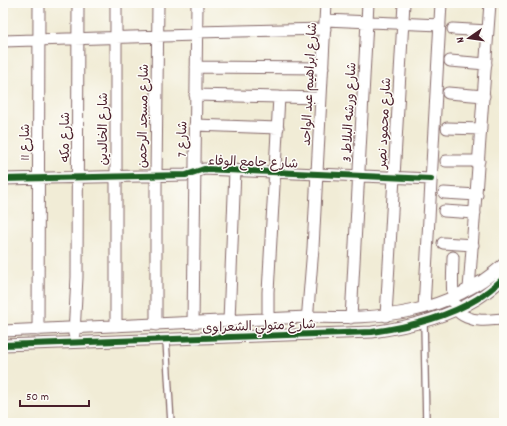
<svg xmlns="http://www.w3.org/2000/svg" width="507" height="426" font-family="Dekko,'Playpen Sans Arabic',sans-serif">
<style>
.lines{fill:none;stroke-linecap:round;stroke-linejoin:round}
.service-casing{stroke:#846767;stroke-width:8}
.minor-casing{stroke:#846767;stroke-width:13}
.service{stroke:#fff;stroke-width:5.5}
.minor{stroke:#fff;stroke-width:11}
.cycleway-casing{stroke:#fdfcf7;stroke-width:8}
.cycleway{stroke:#1b5e20;stroke-width:6}
.labels{text-anchor:middle;stroke-width:3;stroke-linejoin:round;paint-order:stroke}
.street-label{font-size:13px;fill:#4a1f2b;stroke:#fdfcf7}
</style>
<rect width="100%" height="100%" fill="#fdfcf7"/>
<filter id="ink" filterUnits="userSpaceOnUse"><feTurbulence type="fractalNoise" baseFrequency=".025" numOctaves="2"/><feDisplacementMap in="SourceGraphic" scale="8" xChannelSelector="R" yChannelSelector="G"/><feConvolveMatrix kernelMatrix="1 2 1 2 8 2 1 2 1" color-interpolation-filters="sRGB"/></filter>
<filter id="wash" filterUnits="userSpaceOnUse"><feTurbulence type="fractalNoise" baseFrequency=".012" numOctaves="4" result="noise"/><feDisplacementMap in="SourceGraphic" scale="16" xChannelSelector="R" yChannelSelector="G"/><feGaussianBlur stdDeviation="0.9" result="paint"/><feColorMatrix in="noise" values="0 0 0 0 0 0 0 0 0 0 0 0 0 0 0 0 0 1.4 0 .05"/><feComposite in="paint" operator="in"/></filter>
<g filter="url(#wash)">
<rect width="100%" height="100%" fill="#f1ecd6"/>
</g>
<g filter="url(#ink)">
<g class="lines">
<defs>
<path id="service" d="M424,321L426,423
M166,340L171,423"/>
<path id="minor" d="M116,3V326
M325,20L440,25
M453,29L488,31
M196,32L325,29
M3,41L196,35
M450,61L486,64
M196,67L323,68
M448,93L484,96
M195,95L321,98
M195,125L278,128
M447,128L481,129
M446,161H479
M3,179L186,175L204,169L431,179
M444,193L477,195
M444,211L475,213
M443,243L473,245
M453,257C453,270 450,299 457,310C461,316 472,320 479,320C487,321 496,319 504,319
M469,289L490,3
M424,308L441,3
M386,316L404,3
M351,318L368,3
M268,319V292L279,97
M229,321L235,170
M193,323L197,3
M156,325V176L158,3
M38,330L39,3
M3,331L307,317C382,319 445,316 504,264
M74,334L77,277L78,3
M306,334L313,248L326,3
M3,345L372,332C408,327 446,318 477,299C487,293 495,286 504,278"/>
</defs>
<!-- service casing -->
<use href="#service" class="service-casing"/>
<!-- minor casing -->
<use href="#minor" class="minor-casing"/>
<!-- service -->
<use href="#service" class="service"/>
<!-- minor -->
<use href="#minor" class="minor"/>
<defs>
<path id="cycleway" d="M3,179L186,175L204,169L431,179
M3,345L372,332C408,327 446,318 477,299C487,293 495,286 504,278"/>
</defs>
<!-- cycleway casing -->
<use href="#cycleway" class="cycleway-casing"/>
<!-- cycleway -->
<use href="#cycleway" class="cycleway"/>
</g>
</g>
<g class="labels">
<!-- street labels -->
<g class="street-label">
<text transform="translate(308 84) rotate(-87)" y="5">شارع ابراهيم عبد الواحد</text>
<text transform="translate(348 112) rotate(-87)" y="5">شارع ورشه البلاط 3</text>
<text transform="translate(142 116) rotate(-89)" y="5">شارع مسجد الرحمن</text>
<text transform="translate(383 123) rotate(-87)" y="5">شارع محمود نصر</text>
<text transform="translate(102 129) rotate(-90)" y="5">شارع الخالدين</text>
<text transform="translate(64 137) rotate(-90)" y="5">شارع مكه</text>
<text transform="translate(181 139) rotate(-89)" y="5">شارع 7</text>
<text transform="translate(24 142) rotate(-90)" y="5">شارع 11</text>
<text transform="translate(253 161) rotate(2)" y="5">شارع جامع الوفاء</text>
<text transform="translate(259 325) rotate(-2)" y="5">شارع متولي الشعراوى</text>
</g>
</g>
<!-- margin -->
<rect width="507" height="426" fill="none" stroke="#fdfcf7" stroke-width="16"/>
<!-- north arrow -->
<g transform="translate(469 38) rotate(257)" stroke="#fdfcf7" stroke-width="3" paint-order="stroke">
<path d="M0-3L7 15L0 10L-7 15Z" fill="#4a1f2b"/>
<text y="-6" font-size="11" font-weight="bold" text-anchor="middle" fill="#4a1f2b">N</text>
</g>
<!-- scale -->
<path d="M20 400v6h69v-6" fill="none" stroke="#4a1f2b" stroke-width="2"/>
<text x="26" y="400" font-size="12" fill="#4a1f2b" stroke="#fdfcf7" stroke-width="3" paint-order="stroke">50 m</text>
</svg>
